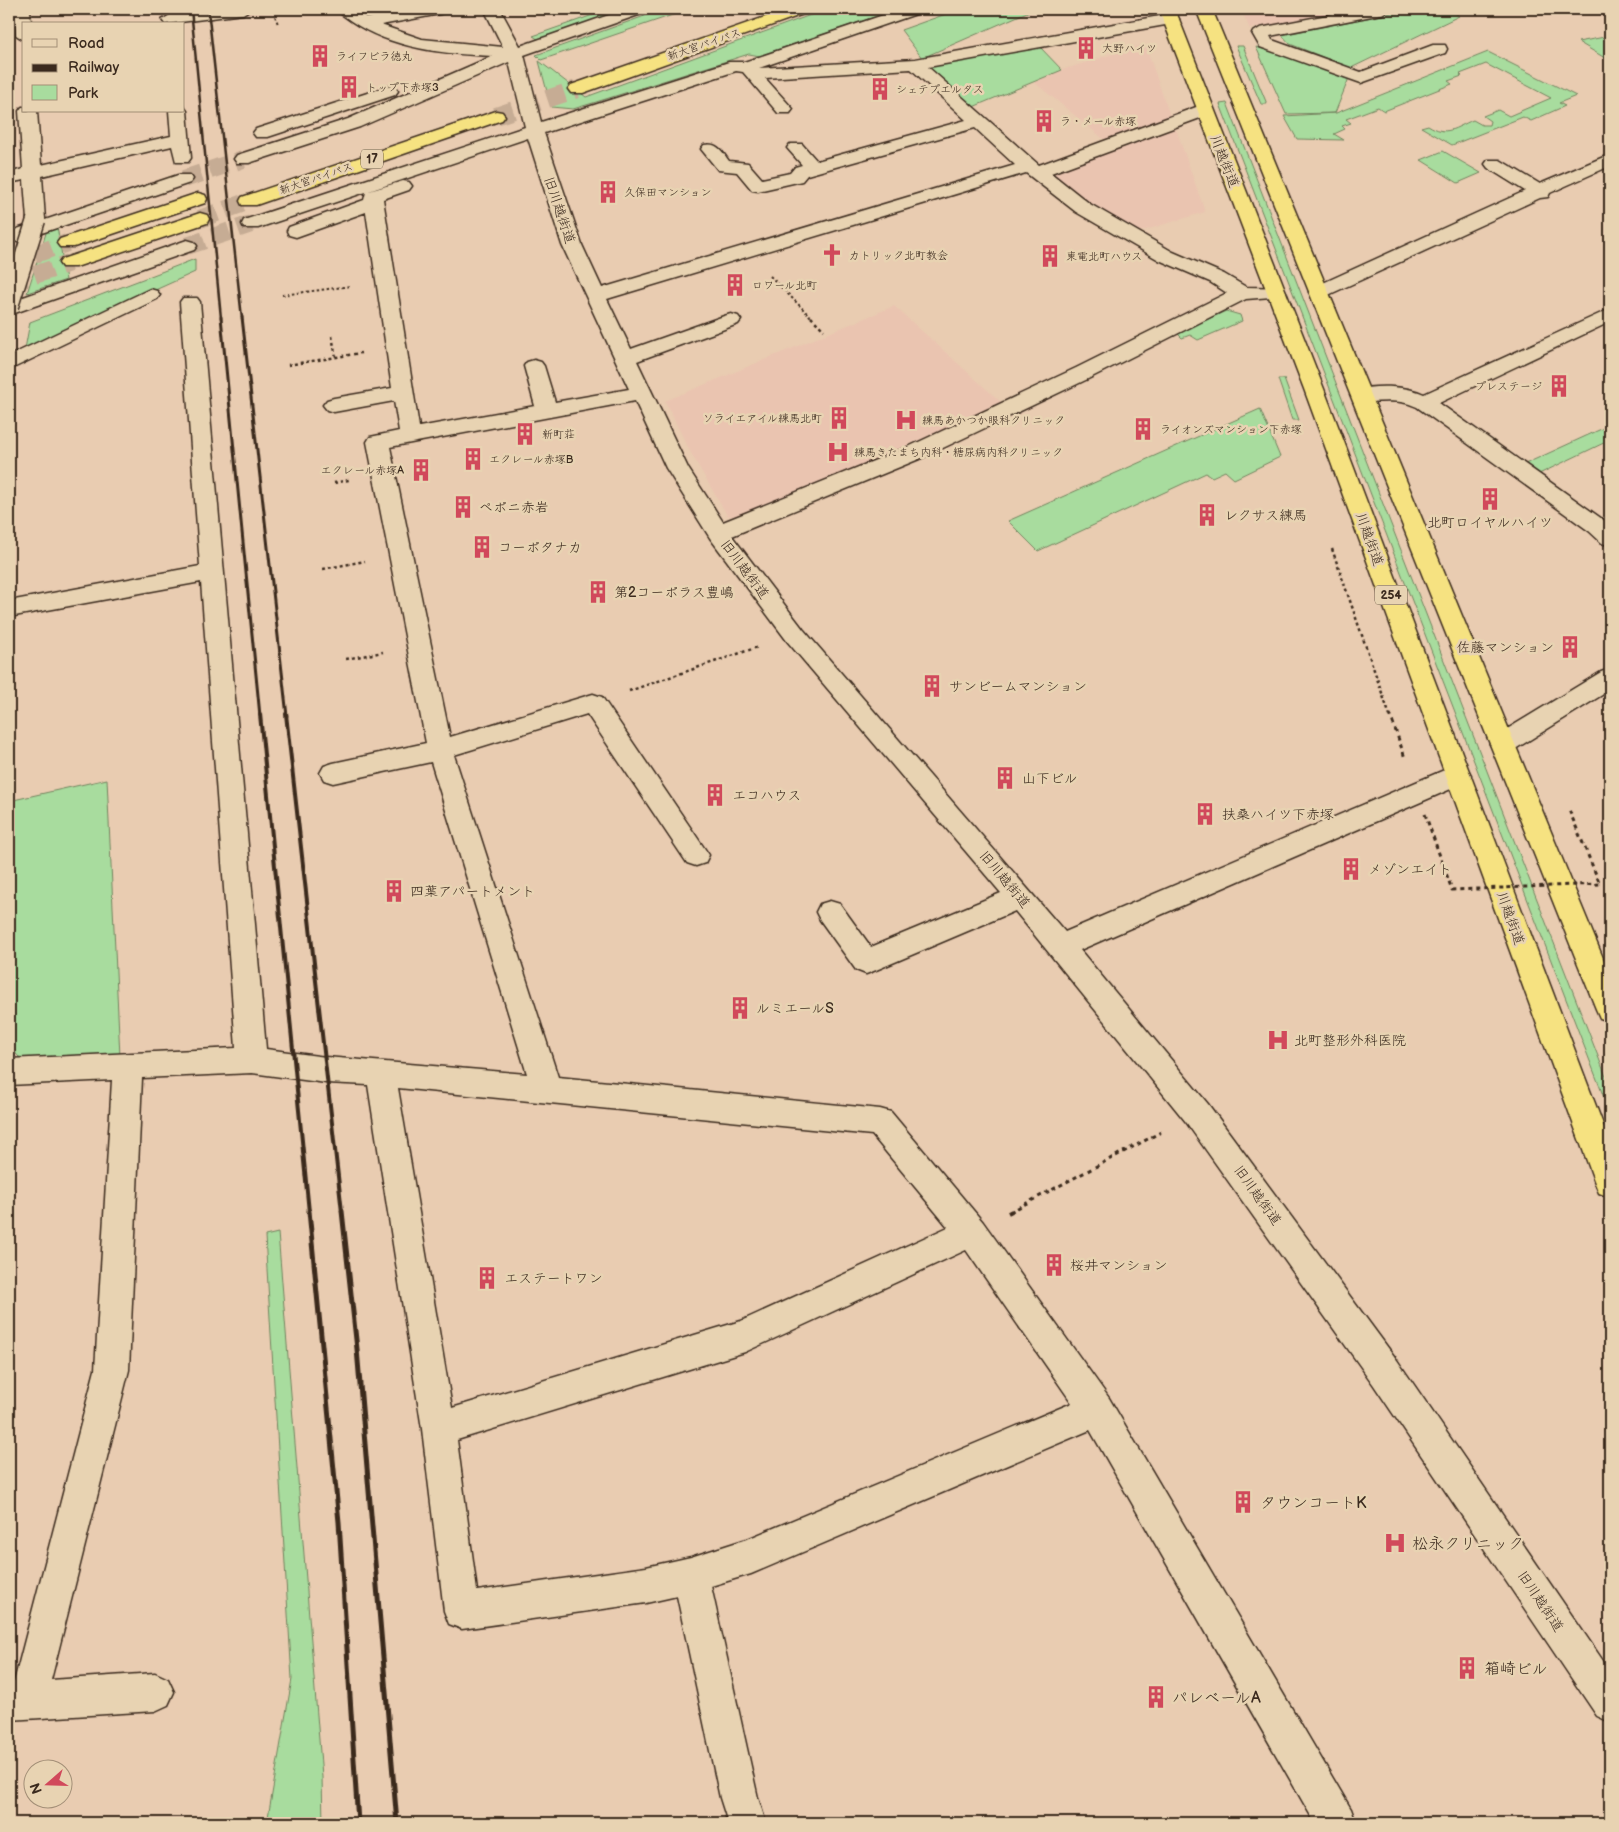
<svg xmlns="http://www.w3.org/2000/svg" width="1619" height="1832" font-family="'Balsamiq Sans','Klee One',sans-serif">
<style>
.built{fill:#eac4b0}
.green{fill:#a8dc9e;stroke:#72835e}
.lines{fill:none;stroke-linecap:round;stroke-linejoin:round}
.minor-tunnel{stroke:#c6ac94;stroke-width:18;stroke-dasharray:18 9;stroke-linecap:butt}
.highway-tunnel{stroke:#c6ac94;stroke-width:18;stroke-dasharray:18 9;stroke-linecap:butt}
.minor-casing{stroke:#3b2a1e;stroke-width:3}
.highway-casing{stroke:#3b2a1e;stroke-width:3}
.path-far3{stroke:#3b2a1e;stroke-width:2;stroke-dasharray:2.5 2.5;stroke-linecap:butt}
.path-far2{stroke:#3b2a1e;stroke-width:2.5;stroke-dasharray:3 3;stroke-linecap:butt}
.path-far1{stroke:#3b2a1e;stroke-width:3;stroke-dasharray:4 4;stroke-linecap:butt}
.path{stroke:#3b2a1e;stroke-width:4;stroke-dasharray:5 5;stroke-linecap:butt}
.minor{fill:#e8d3b2;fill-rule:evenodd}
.highway{fill:#f6e281;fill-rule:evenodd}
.rail-far3{stroke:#3b2a1e;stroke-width:2.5}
.rail-far2{stroke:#3b2a1e;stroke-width:3}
.rail-far1{stroke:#3b2a1e;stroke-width:4}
.rail{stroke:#3b2a1e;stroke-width:5}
.minor-bridge-casing{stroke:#3b2a1e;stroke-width:21;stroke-linecap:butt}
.path-bridge{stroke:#3b2a1e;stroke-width:3;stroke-dasharray:4 4;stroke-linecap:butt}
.minor-bridge{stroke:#e8d3b2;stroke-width:18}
.labels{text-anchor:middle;stroke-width:5;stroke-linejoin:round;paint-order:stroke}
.far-street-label{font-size:11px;fill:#3b2a1e;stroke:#e8d3b2}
.far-poi-label{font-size:11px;fill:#3b2a1e;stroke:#e8d3b2;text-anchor:start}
.shield{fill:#e8d3b2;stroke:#6f5d4a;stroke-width:1}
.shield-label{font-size:12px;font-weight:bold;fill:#3b2a1e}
.street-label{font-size:14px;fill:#3b2a1e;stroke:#e8d3b2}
.poi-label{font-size:14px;fill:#3b2a1e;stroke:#e8d3b2;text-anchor:start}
.near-poi-label{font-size:16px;fill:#3b2a1e;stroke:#e8d3b2;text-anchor:start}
</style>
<rect width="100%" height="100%" fill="#e9ccb1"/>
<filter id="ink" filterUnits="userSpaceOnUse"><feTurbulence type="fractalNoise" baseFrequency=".02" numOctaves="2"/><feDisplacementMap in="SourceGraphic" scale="10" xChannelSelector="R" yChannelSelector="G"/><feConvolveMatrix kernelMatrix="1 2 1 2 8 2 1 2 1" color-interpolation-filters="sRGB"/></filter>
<g filter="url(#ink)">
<!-- built -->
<path class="built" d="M1247,9H1359L1250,29L1244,16Z
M1145,44L1170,116L1106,141L1034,82L1062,70Z
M1175,126L1205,212L1139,232L1093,208L1053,177L1056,171Z
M894,306L1002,403L742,519L727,515L692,455L665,401Z"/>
<!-- green -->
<path class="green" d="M610,9L617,12L539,40L533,36Z
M664,9H690L553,56L541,60L536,55Z
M827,9H898L760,56L749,54L593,103L573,109L551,107L539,61L586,97Z
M960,9H1034L922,58L901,30Z
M1412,9H1450L1459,16L1351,68L1290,44L1282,35Z
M1610,36V61L1578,42Z
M1039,46L1062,70L973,107L927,67Z
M1236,46H1243L1267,104H1261Z
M1256,47L1287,55L1349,78L1335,113L1286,114Z
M1488,52L1576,96L1559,103L1565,106L1531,121L1523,117L1452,145L1421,127L1428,125C1447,137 1454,128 1473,120L1482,125H1489L1490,121L1483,116L1498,110L1509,116L1551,98L1486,64L1460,74L1462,76L1448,81L1452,84L1384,111L1378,107L1346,119L1351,123L1342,126L1345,129L1334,134L1344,140L1297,139L1284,116L1336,113Z
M1227,103L1610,1087V1113L1220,104Z
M1443,151L1481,173L1458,183L1421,160Z
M57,226L66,280L27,293L47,230Z
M195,259V272L25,349L30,322Z
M1226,311L1240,315L1242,321L1198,340L1190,335L1182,338L1177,333Z
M1278,379H1284L1299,420H1292Z
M1260,409L1280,457L1234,479L1225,471L1212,477L1206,473L1038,551L1008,521Z
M1610,425V440L1539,474L1525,464Z
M107,779L120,1057L36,1062L19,1057L9,1046V801Z
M278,1233L322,1777L323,1823H267L292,1679L265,1236Z"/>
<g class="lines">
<!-- minor-tunnel -->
<path class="minor-tunnel" d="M184,179L243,159
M187,246L251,224"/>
<!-- highway-tunnel -->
<path class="highway-tunnel" d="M496,116L577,89
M200,219L249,201
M9,263L67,243
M9,284L69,263"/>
<defs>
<path id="minor" d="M14,9H30L31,24H24V40L16,35Z
M212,9H251L243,14L165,24L162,20L170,15Z
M336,9H354L367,18L415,9H448L446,12L440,14L381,25L422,39L503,47L484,9H500L520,46L626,9H649L647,12L524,55L541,122L729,62H744L901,9H924L922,12L759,68L915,59L1171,14L1177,16L1179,19L1171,24L928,67L1039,165L1199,106H1211L1214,110L1211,114L1051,173L1090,204L1173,252L1224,274L1246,287L1283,288L1286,292L1283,296L1246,299L1090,378L924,457L732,536L803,629L1065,932L1449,768L1458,765L1467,768L1471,775L1467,782L1080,950L1208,1104L1397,1360L1610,1671V1722L1597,1716L1373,1384L1186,1122L1015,911L876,970L866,974L856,970L820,920L816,912L820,904L830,901L840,904L871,947L1001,893L787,641L710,538L666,468L635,401L390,447L450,737L593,694L602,697L709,855L705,863L696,866L687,863L587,714L454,755L558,1077L880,1109L891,1112L983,1222L1109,1398L1351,1809L1356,1823H1315L1090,1430L751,1574L711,1586L758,1798L766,1823H728L720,1798L677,1596L646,1603L462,1629L449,1624L444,1611L422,1429L368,1085L326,1083L252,1073L142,1078L129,1370L51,1680L155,1673L168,1679L174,1692L168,1705L155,1711L9,1720V1682H14L95,1370L112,1080L9,1085V1059L236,1048L201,582L9,617V601L200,566L180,302L183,298H197L200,302L266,1049L326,1057L527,1074L431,762L333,783L324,780L320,773L324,766L333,763L426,743L367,442L370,437L399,431L394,401L334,412L327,410L323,405L327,400L334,398L392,388L366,212L296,237L289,235L287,231L289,227L364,200L366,192L403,181L409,182L412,186L409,190L383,199L419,427L535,406L524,366L527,362L534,360L541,362L544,366L555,402L629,389L562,245L528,138L258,228H244L242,224L244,220L525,127L509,62L360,127L249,163H237L234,159L237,155L348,119L493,56C445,54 392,49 351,21C346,17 340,14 336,9ZM911,69L966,120L817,161L802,144H790L787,148L802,165L795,167L790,173L762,179L748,163L729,161C722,151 717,142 704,145L701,149L718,170L737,172L752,190L758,191L802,181L807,175L975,128L1015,165L602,288L582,245L544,133L736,71L743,72L778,113H790L793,109L765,78ZM1026,173L1076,212L1159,260L1210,282L1227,293L1076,368L908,447L723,522L688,468L637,361L738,324L741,320L738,316L731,314L724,316L631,349L607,299ZM398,1088L872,1135L948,1227L741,1321L452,1408ZM966,1250L1072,1403L750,1538L691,1557L646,1567L477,1591L457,1440L745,1352Z
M1359,9H1390L1382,14L1270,36L1272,40L1361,72L1433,45H1445L1447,49L1445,53L1361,83L1260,47L1252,33L1260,28Z
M389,86L395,87L398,91L395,95L268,137H256L253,133L256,129Z
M22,107H24V111H37L41,165L171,136L169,111H184V107L187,111L191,158L188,162H176L172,146L42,176L45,220L178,175H190L193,179L190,183L9,244V232L31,224L27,220L24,180L9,183V173L23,169L19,111Z
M1606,156L1610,157V166L1550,193L1548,197L1540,198L1326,296H1312L1309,292L1312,288L1525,191L1488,168L1485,164L1488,160H1500L1540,184Z
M187,240L194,242L197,246L194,250L9,315V302Z
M150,289L157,291L160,295L157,299L9,370V356Z
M1610,309V322L1439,403L1605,521L1610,525V546L1602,543L1589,531L1417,407C1393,396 1376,405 1354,400L1351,395L1354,390C1375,385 1404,385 1424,394Z
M1610,669V690L1512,751L1503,754L1494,751L1490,744L1494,737L1601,672Z"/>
<path id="highway" d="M788,9H811L809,12L583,93H571L568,89L571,85Z
M1159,9H1175L1324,389L1610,1143V1197L1599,1193L1595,1183L1304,389Z
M1196,9H1212L1610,975V1021L1600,1018L1596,1009Z
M496,111L502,112L505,116L502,120L256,205H242L240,201L242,197Z
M198,193L205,195L207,199L205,203L74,247H60L57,243L60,239Z
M200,213L207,215L209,219L207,223L76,267H62L59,263L62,259Z"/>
</defs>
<!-- minor casing -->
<use href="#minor" class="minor-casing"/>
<!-- highway casing -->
<use href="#highway" class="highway-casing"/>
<!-- path-far3 -->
<path class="path-far3" d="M275,16L278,24
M770,276L812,318
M282,295L351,286"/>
<!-- path-far2 -->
<path class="path-far2" d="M811,317L824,330
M332,336L336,357
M288,365L361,353
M334,483L349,480
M1332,549L1390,716
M323,569L365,561
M346,659L383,652
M629,691L758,647"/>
<!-- path-far1 -->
<path class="path-far1" d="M1390,714L1405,758
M1010,1212L1161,1132"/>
<!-- path -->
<path class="path" d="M1008,1213L1012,1211"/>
<!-- minor -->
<use href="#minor" class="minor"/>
<!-- highway -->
<use href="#highway" class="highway"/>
<!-- rail-far3 -->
<path class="rail-far3" d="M191,9L221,318
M208,9L242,318"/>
<!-- rail-far2 -->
<path class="rail-far2" d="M221,317L260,716
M242,317L287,716"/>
<!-- rail-far1 -->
<path class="rail-far1" d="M260,714L309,1212
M286,714L342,1212"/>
<!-- rail -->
<path class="rail" d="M309,1211L339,1522L358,1823
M342,1211L357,1349L397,1823"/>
<defs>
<path id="minor-bridge" d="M9,306L36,220"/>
</defs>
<!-- minor-bridge casing -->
<use href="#minor-bridge" class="minor-bridge-casing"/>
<!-- path-bridge -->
<path class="path-bridge" d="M1425,814L1452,890L1600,884L1569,810"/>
<!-- minor-bridge -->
<use href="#minor-bridge" class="minor-bridge"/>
</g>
</g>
<!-- icons -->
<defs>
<symbol id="building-bare" viewBox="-9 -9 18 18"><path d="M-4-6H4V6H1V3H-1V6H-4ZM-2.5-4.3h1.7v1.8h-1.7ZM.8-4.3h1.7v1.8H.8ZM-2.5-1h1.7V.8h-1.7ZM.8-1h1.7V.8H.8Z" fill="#d1495b" stroke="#e8d3b2" stroke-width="2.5" paint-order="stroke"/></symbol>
<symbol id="church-bare" viewBox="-9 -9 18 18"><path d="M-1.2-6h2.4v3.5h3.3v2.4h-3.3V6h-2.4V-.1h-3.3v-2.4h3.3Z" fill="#d1495b" stroke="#e8d3b2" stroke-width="2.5" paint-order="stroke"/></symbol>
<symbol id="hospital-bare" viewBox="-9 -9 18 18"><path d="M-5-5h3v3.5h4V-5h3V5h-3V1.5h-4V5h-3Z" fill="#d1495b" stroke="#e8d3b2" stroke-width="2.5" paint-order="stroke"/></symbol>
</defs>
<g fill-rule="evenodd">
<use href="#building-bare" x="1070" y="32" width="32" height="32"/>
<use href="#building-bare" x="304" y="40" width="32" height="32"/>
<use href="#building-bare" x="333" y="71" width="32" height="32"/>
<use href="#building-bare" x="864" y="73" width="32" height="32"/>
<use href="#building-bare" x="1028" y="105" width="32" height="32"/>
<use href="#building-bare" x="592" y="176" width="32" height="32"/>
<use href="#church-bare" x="816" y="239" width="32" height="32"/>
<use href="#building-bare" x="1034" y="240" width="32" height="32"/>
<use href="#building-bare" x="719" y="269" width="32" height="32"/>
<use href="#building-bare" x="1543" y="370" width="32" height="32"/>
<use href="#building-bare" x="823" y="402" width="32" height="32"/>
<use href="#hospital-bare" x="890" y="404" width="32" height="32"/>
<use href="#building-bare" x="1127" y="413" width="32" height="32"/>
<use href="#building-bare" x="509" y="418" width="32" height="32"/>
<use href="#hospital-bare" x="822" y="436" width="32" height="32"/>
<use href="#building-bare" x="457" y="443" width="32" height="32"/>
<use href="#building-bare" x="405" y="454" width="32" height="32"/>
<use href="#building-bare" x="1474" y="483" width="32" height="32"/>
<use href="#building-bare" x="447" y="491" width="32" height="32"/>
<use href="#building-bare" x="1191" y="499" width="32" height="32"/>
<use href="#building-bare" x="466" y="531" width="32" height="32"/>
<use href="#building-bare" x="582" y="576" width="32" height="32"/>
<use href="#building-bare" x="1554" y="631" width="32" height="32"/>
<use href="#building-bare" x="916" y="670" width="32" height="32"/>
<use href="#building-bare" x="989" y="762" width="32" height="32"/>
<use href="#building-bare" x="699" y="779" width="32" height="32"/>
<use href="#building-bare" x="1189" y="798" width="32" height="32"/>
<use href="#building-bare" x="1335" y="853" width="32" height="32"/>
<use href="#building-bare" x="378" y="875" width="32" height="32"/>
<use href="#building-bare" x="724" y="992" width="32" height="32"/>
<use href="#hospital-bare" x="1262" y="1024" width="32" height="32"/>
<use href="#building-bare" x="1038" y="1249" width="32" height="32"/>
<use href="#building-bare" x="471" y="1262" width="32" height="32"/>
<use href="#building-bare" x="1227" y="1486" width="32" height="32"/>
<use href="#hospital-bare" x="1379" y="1527" width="32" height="32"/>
<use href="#building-bare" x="1451" y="1652" width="32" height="32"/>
<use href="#building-bare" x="1140" y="1681" width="32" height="32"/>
</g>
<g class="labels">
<!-- far-street labels -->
<g class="far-street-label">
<text transform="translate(704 44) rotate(-19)" y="4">新大宮バイパス</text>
<text transform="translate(316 178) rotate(-19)" y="4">新大宮バイパス</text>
</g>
<!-- far-poi labels -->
<g class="far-poi-label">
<text x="1102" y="52">大野ハイツ</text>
<text x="336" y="60">ライフビラ徳丸</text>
<text x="366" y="91">トップ下赤塚3</text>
<text x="896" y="93">シェテプエルタス</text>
<text x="1060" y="125">ラ・メール赤塚</text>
<text x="624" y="196">久保田マンション</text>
<text x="849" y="259">カトリック北町教会</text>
<text x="1066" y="260">東電北町ハウス</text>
<text x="752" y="289">ロワール北町</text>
<text x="1542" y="390" text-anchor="end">プレステージ</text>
<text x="822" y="422" text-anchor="end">ソライエアイル練馬北町</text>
<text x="922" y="424">練馬あかつか眼科クリニック</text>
<text x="1160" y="433">ライオンズマンション下赤塚</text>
<text x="542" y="438">新町荘</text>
<text x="854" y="456">練馬きたまち内科・糖尿病内科クリニック</text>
<text x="489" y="463">エクレール赤塚B</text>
<text x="404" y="474" text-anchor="end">エクレール赤塚A</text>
</g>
<!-- shield labels -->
<g class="shield">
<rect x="361" y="149.5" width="22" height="19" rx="4"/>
<rect x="1375" y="585.5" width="32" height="19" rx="4"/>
</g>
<g class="shield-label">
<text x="372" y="163">17</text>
<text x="1391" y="599">254</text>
</g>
<!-- street labels -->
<g class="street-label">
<text transform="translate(1225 161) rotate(68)" y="5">川越街道</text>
<text transform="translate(560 210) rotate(71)" y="5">旧川越街道</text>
<text transform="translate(1370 539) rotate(70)" y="5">川越街道</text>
<text transform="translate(745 569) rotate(53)" y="5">旧川越街道</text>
<text transform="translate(1005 879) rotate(50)" y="5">旧川越街道</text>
<text transform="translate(1511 918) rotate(70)" y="5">川越街道</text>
<text transform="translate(1258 1195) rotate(54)" y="5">旧川越街道</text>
<text transform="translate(1541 1601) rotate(56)" y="5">旧川越街道</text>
</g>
<!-- poi labels -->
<g class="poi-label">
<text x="479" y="512">ペポニ赤岩</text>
<text x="1224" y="520">レクサス練馬</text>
<text x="1490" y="527" text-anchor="middle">北町ロイヤルハイツ</text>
<text x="498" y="552">コーポタナカ</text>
<text x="614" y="597">第2コーポラス豊嶋</text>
<text x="1554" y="652" text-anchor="end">佐藤マンション</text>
<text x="949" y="691">サンビームマンション</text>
<text x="1022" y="783">山下ビル</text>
<text x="732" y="800">エコハウス</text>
<text x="1222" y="819">扶桑ハイツ下赤塚</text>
<text x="1368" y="874">メゾンエイト</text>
<text x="410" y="896">四葉アパートメント</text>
<text x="756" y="1013">ルミエールS</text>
<text x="1294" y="1045">北町整形外科医院</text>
<text x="1070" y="1270">桜井マンション</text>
<text x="504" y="1283">エステートワン</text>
</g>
<!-- near-poi labels -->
<g class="near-poi-label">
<text x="1260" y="1508">タウンコートK</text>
<text x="1412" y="1549">松永クリニック</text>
<text x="1484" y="1674">箱崎ビル</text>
<text x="1172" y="1703">パレベールA</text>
</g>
</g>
<!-- margin -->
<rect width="1619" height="1832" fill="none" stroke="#e8d3b2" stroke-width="30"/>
<rect x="15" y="15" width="1589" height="1802" fill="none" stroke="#3b2a1e" stroke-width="2" filter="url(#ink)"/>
<!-- legend -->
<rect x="22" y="22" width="162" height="90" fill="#e8d3b2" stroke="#a38f77"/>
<rect x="32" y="39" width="25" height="8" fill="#e8d3b2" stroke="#a38f77"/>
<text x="68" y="48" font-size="15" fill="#3b2a1e">Road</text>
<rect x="32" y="64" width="25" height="8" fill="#3b2a1e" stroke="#a38f77"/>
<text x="68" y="72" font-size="15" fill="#3b2a1e">Railway</text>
<rect x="32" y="85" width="25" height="15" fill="#a8dc9e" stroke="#a38f77"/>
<text x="68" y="98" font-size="15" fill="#3b2a1e">Park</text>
<!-- north arrow -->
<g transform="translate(48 1784) rotate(250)"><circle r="24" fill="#e8d3b2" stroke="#a38f77"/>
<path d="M0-4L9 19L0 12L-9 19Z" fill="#d1495b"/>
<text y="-8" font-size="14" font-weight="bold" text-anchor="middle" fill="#3b2a1e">N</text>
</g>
</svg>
